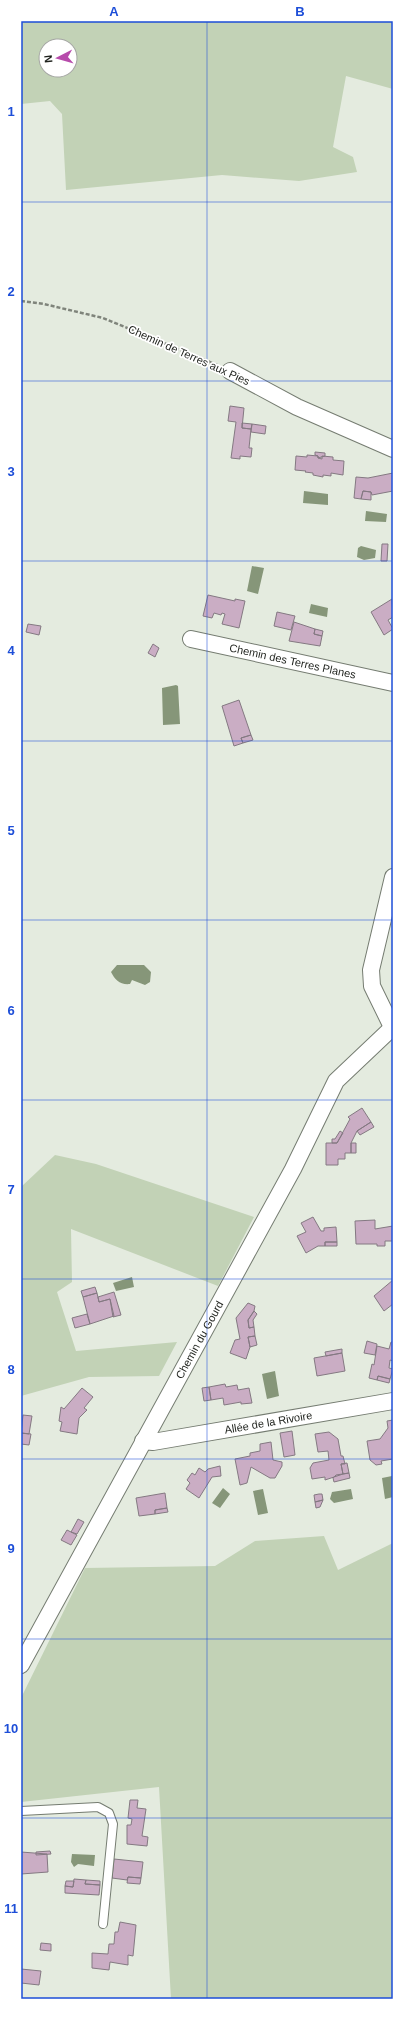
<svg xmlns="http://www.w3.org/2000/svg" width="414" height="2020" font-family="Arial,sans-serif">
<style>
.green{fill:#c2d2b6;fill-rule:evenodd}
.water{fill:#869679}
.building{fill:#caadc4;stroke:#847982}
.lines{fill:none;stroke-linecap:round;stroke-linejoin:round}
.lane-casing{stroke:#757c71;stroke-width:10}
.street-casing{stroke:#757c71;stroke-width:18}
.path{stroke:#7f847b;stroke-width:2.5;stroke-dasharray:4 2;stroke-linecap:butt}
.lane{stroke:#fff;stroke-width:8}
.street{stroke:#fff;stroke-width:16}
.grid{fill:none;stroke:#1d4ed8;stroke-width:1;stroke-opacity:0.55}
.labels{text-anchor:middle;stroke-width:3.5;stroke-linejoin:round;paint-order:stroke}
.street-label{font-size:11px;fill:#1e211c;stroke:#fff}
.neatline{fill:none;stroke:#1d4ed8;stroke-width:1.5}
.grid-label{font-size:13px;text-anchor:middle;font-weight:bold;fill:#1d4ed8}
</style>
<rect width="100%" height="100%" fill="#e4ebdf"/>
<!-- green -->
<path class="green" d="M21,21H393V89L346,76L333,147L353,157L357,172L299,181L222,175L66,190L62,114L50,101L21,104ZM46,46H70V70H46Z
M55,1155L96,1164L254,1217L218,1286L71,1229L72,1282L57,1292L76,1351L177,1342L159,1376L89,1377L21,1396V1187Z
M324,1536L338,1570L393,1543V1999H171L159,1787L21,1802V1698L85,1568L215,1566L255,1541Z"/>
<!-- water -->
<path class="water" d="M304,491L328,494V505L303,503Z
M366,511L387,514L386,522L365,521Z
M361,546L376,550L375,558L364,560L357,557L358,548Z
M252,566L264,568L258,594L247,591Z
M311,604L328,608L327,617L309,613Z
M176,685L178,686L180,724L163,725L162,688Z
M117,965H144L151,972L150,982L145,985L132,980L130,984C120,985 115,980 111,972Z
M132,1277L134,1287L116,1291L113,1283Z
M275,1371L279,1396L267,1399L262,1374Z
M392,1476L393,1497L385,1499L382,1478Z
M223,1488L230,1494L220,1508L212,1503Z
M263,1489L268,1513L258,1515L253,1491Z
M351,1489L353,1499L334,1503L330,1499L332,1492Z
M72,1854L95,1855L94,1866L78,1864L74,1867L71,1862Z"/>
<!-- building -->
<path class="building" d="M230,406L244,408L242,428L251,429L249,448H252L251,457L240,456V459L231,458L236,422L228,421Z
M242,423L252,424L251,429L242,428Z
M252,424L266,426L265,434L251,432Z
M315,452L325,453V456L318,458V456L315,455Z
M307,455L318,456V458L322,459V456L333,457V460L344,461L343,475L331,473V476L323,475V477L313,475V473L305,472L306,471L295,470L296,456L307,457Z
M393,473V491L372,495L371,492L363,491L361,499L354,498L356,477L368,478Z
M363,491L371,492V500L361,499Z
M382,544H388L387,561H381Z
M208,595L235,601V599L245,601L239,628L222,624L225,614L222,613L221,615L214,613L212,618L203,616Z
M392,599L393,617L388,620L393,629L384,635L371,612Z
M277,612L295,616L291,630L274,626Z
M294,622L315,629L314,634L322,636L320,646L289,641Z
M28,624L41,626L39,635L26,632Z
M315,629L323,631L322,636L314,634Z
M153,644L159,648L155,657L148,653Z
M239,700L251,735L241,738L243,743L234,746L222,706Z
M251,735L253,740L243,743L241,738Z
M362,1108L371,1122L357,1131L351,1143V1153H345V1159H338V1165H326V1143H337L350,1119L348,1117Z
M371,1122L374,1127L360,1135L357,1131Z
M340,1131L343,1133L337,1143H332V1139H335Z
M351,1143H356V1153H351Z
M313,1217L321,1231H324V1228L336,1227L337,1242H325V1246H318L306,1253L297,1236L306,1232L301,1223Z
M375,1220V1229L393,1226V1241H385V1246H377V1244H356L355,1221Z
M325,1242H337V1246H325Z
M393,1280V1304L384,1311L374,1296Z
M95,1287L97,1293L83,1297L81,1291Z
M114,1292L121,1315L113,1317L110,1299L99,1302L98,1297Z
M97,1293L99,1302L110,1299L114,1316L90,1324L83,1297Z
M248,1303L255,1306L254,1311L248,1320L249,1328L254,1327L255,1336L248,1337L250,1347L246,1359L230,1353L235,1340L240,1339L236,1318Z
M254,1311L257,1314L253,1320L254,1327L249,1328L248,1320Z
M87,1314L90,1324L75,1328L72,1318Z
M255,1336L257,1345L250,1347L248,1337Z
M367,1341L377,1344L375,1355L364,1353Z
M391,1342H393V1361L390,1360L389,1368L393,1369L390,1379L378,1376L377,1380L369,1378L372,1364L374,1365L377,1346L389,1349Z
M342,1349V1353L326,1356L325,1352Z
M342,1353L345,1371L317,1376L314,1358Z
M378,1376L390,1379L389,1383L377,1380Z
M225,1384L226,1387L237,1385L238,1390L249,1388L252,1403L241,1404V1402L224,1405L223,1398L211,1400L209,1387Z
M209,1387L211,1400L204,1401L202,1388Z
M82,1388L93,1397L84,1408L87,1410L79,1418L77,1434L60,1431L62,1422L59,1421L61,1407L64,1409Z
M23,1415L32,1416L29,1434L21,1433Z
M393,1420V1459L381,1461L382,1464L376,1465L370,1460L367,1441L380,1439L388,1428L387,1421Z
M292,1431L295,1455L284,1457L280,1433Z
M329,1432L338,1439L341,1456H343L345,1464H341L343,1474L325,1480V1477L312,1479L310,1468L313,1463L329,1460L328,1451L318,1452L315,1434Z
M21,1433L31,1434L29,1445L21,1444Z
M271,1442L273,1460L282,1462V1466L275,1478H270L251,1467L247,1483L240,1485L235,1459L250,1456V1453L260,1451V1444Z
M347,1463L349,1473L343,1474L341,1464Z
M220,1466L221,1476L212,1477L199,1498L186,1489L190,1483L187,1480L192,1473L195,1475L199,1468L205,1472L208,1469Z
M349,1473L350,1478L334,1482L333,1478L336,1475Z
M165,1493L167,1508L155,1510V1514L139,1516L136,1498Z
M319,1494H322L323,1500L315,1502L314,1495Z
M323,1500L320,1507L316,1508L315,1502Z
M167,1508L168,1512L155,1514V1510Z
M78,1519L84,1522L77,1534L71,1532Z
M67,1530L77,1535L71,1545L61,1540Z
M130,1800H138L137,1808L146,1809L142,1836L148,1837L147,1846L127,1844V1825H131L132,1819L128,1818Z
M50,1851L51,1854L36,1855V1852Z
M21,1852L47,1854L48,1872L21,1874Z
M114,1859L143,1862L141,1878L128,1877L127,1880L112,1878Z
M128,1877L141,1878L140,1884L127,1883Z
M74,1879L86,1880L85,1884L100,1885L99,1895L65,1893V1886L73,1887Z
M86,1880L100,1881V1885L85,1884Z
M66,1881H74L73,1887L65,1886Z
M120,1922L136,1925L133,1956L128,1955V1965L110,1962L109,1970L92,1968V1953L108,1954L109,1944H114L115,1932H118Z
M41,1943L51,1944V1951L40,1950Z
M21,1969L41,1971L39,1985L21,1983Z"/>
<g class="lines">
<defs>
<path id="lane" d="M21,1811L98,1807L109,1813L113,1824L103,1924"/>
<g id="street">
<path d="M230,371L297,407L393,449"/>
<path id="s1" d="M191,639L393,683"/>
<path d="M392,1027L372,986L371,970L393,877"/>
<path id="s2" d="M143,1441L153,1442L393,1401"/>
<path id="s3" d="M21,1665L293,1169L336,1081L393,1027"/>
</g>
</defs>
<!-- lane casing -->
<use href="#lane" class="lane-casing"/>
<!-- street casing -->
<use href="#street" class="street-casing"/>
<!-- path -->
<path class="path" d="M21,301L44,304L103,318L217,365"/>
<!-- lane -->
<use href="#lane" class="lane"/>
<!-- street -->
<use href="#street" class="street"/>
</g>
<!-- grid -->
<path class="grid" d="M207,21V1999M21,202H393M21,381H393M21,561H393M21,741H393M21,920H393M21,1100H393M21,1279H393M21,1459H393M21,1639H393M21,1818H393"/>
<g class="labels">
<!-- street labels -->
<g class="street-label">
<text transform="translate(189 355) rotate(24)" y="4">Chemin de Terres aux Pies</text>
<text dy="4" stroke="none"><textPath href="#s1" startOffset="104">Chemin des Terres Planes</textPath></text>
<text dy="4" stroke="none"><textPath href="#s3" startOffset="371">Chemin du Gourd</textPath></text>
<text dy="4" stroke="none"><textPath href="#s2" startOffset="127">Allée de la Rivoire</textPath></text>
</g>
</g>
<!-- border -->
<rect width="414" height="2020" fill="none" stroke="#ffffff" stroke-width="44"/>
<!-- north arrow -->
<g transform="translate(58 58) rotate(264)"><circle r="19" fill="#ffffff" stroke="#a5a6a4"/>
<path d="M0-3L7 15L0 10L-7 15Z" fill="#b74bab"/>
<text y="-6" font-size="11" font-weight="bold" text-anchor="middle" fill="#1e211c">N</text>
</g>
<rect x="22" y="22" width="370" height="1976" class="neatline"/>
<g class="grid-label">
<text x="114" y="16">A</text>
<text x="300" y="16">B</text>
<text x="11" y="116">1</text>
<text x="11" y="296">2</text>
<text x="11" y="476">3</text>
<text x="11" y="655">4</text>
<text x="11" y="835">5</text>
<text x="11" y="1015">6</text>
<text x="11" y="1194">7</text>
<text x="11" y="1374">8</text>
<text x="11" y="1553">9</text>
<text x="11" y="1733">10</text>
<text x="11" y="1913">11</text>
</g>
</svg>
